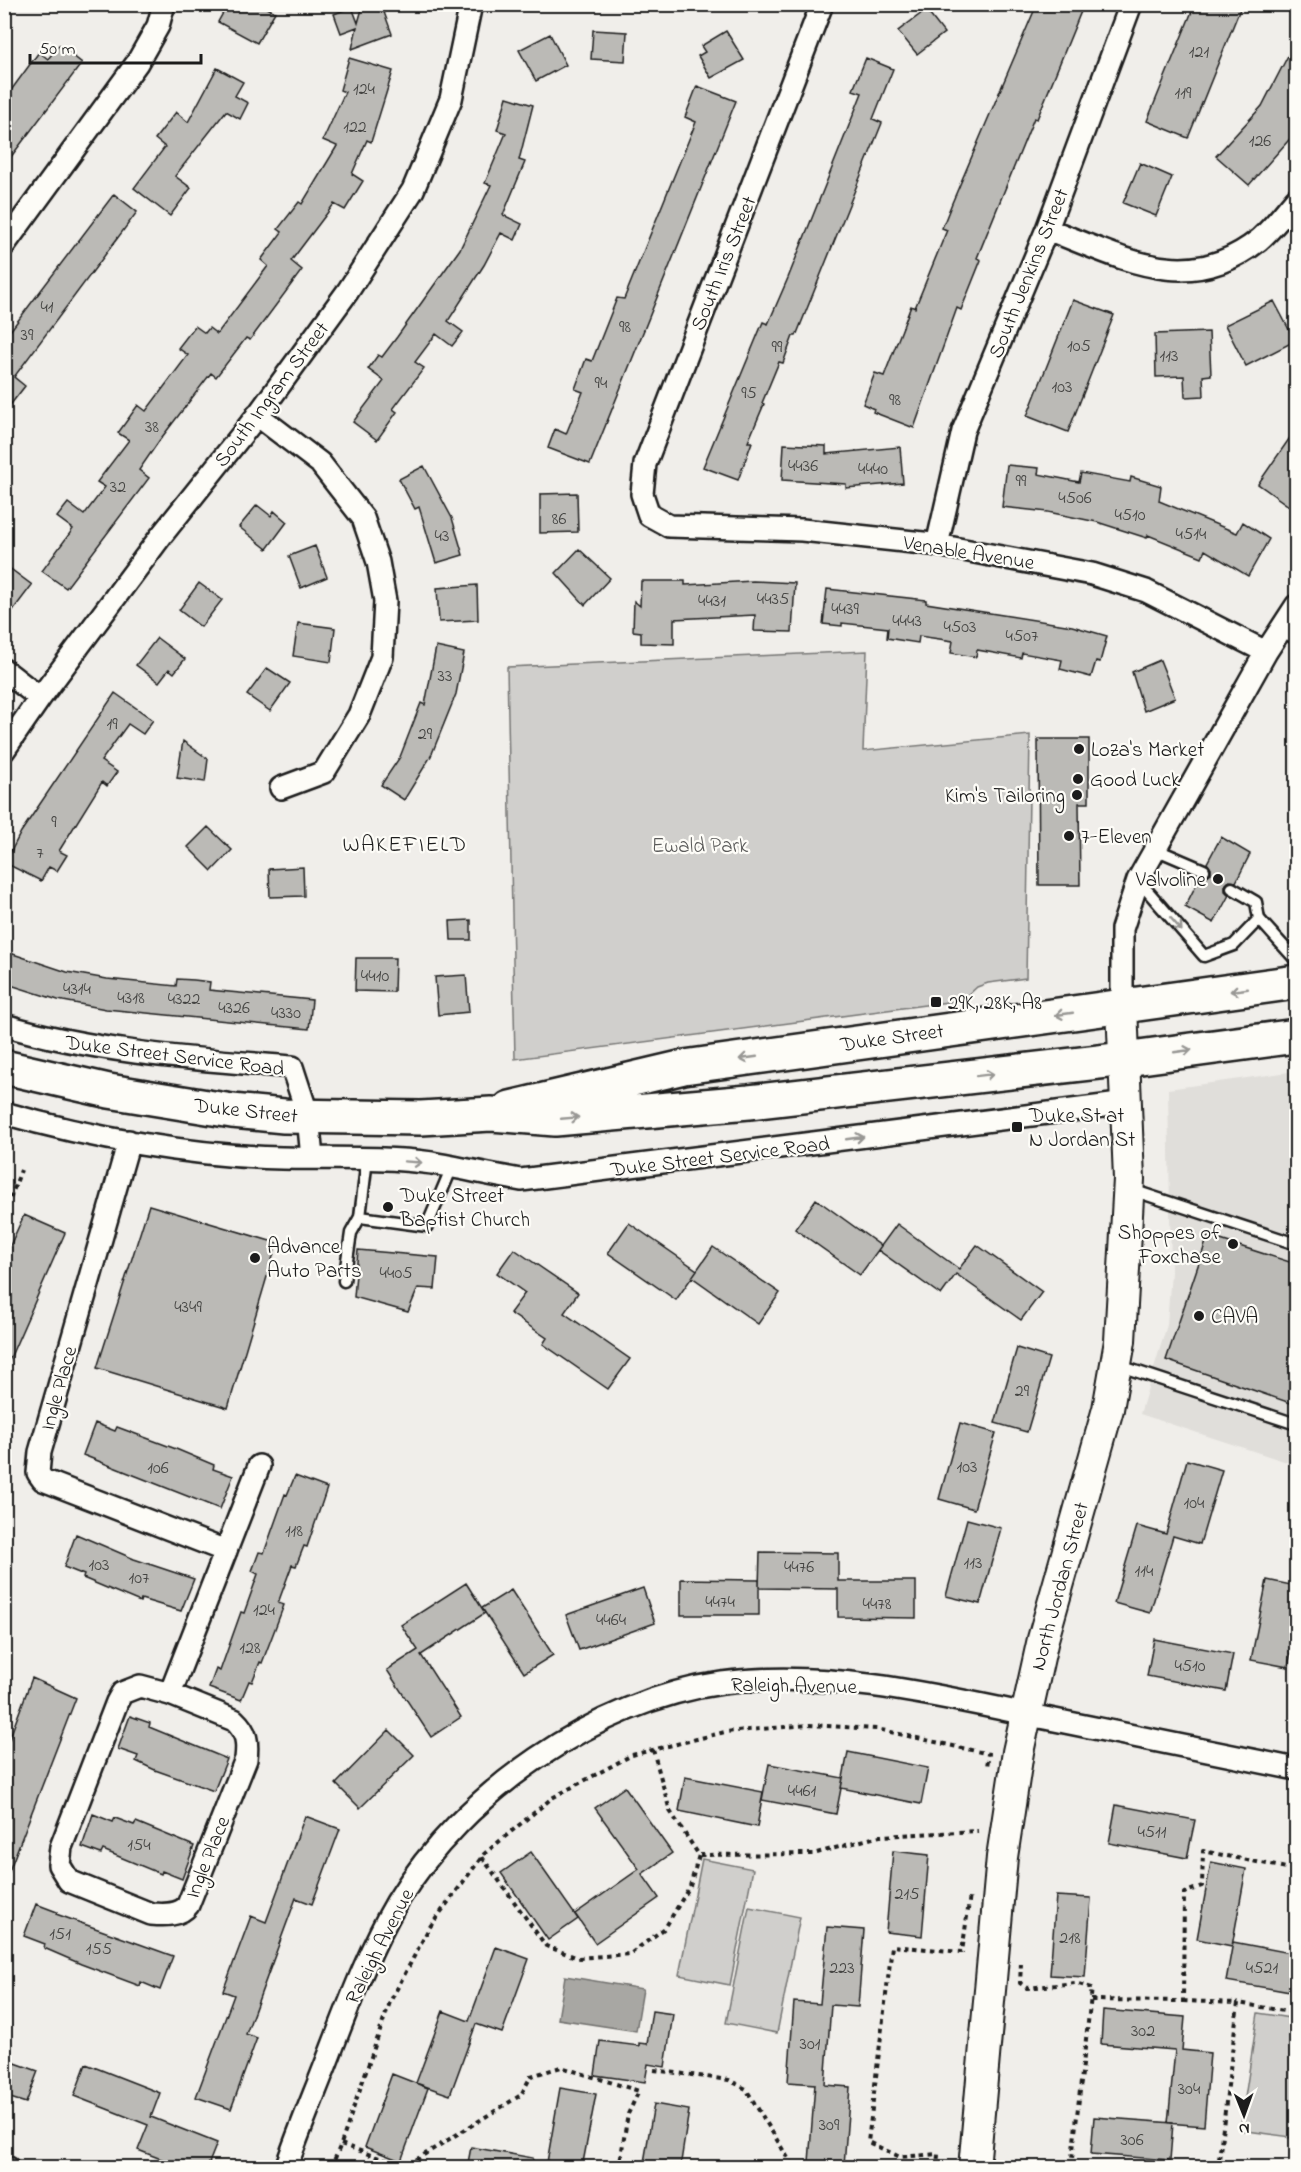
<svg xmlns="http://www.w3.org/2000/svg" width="1301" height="2172" font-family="'Indie Flower',sans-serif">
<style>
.built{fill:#e0deda}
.green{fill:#d0cfcc;stroke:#767674;stroke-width:1.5}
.water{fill:#a8a7a3;stroke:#706f6d;stroke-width:1.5}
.building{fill:#bbbab6;stroke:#1c1c1c;stroke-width:1.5}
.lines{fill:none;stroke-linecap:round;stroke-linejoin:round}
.lane-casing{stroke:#1c1c1c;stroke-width:15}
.street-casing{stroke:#1c1c1c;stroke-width:26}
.secondary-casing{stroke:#1c1c1c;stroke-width:34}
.primary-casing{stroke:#1c1c1c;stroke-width:38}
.path{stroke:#1c1c1c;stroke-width:4;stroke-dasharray:4.5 4.5;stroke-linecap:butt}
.lane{stroke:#fdfcf7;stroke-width:10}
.street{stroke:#fdfcf7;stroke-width:21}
.secondary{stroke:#fdfcf7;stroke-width:30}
.primary{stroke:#fdfcf7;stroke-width:33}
.oneway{stroke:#989794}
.poi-dot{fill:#1c1c1c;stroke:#fdfcf7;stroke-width:2}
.labels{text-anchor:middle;stroke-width:4.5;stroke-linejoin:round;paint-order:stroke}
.number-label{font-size:18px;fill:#444442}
.street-label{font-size:21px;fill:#1c1c1c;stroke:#fdfcf7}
.poi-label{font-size:21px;fill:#1c1c1c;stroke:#fdfcf7;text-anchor:start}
.park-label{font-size:21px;fill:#5b5b5a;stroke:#fdfcf7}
.neighbourhood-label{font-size:22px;letter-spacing:1.5px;fill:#1c1c1c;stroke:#fdfcf7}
</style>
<rect width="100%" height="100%" fill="#f0eeea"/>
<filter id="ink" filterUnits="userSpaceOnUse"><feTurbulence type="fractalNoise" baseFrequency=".0167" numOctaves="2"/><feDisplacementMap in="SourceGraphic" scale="12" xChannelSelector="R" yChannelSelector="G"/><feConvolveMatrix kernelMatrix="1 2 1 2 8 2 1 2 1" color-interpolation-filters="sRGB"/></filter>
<g filter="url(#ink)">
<!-- built -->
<path class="built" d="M1296,1071V1465L1140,1414L1167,1325L1171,1272L1168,1089Z"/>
<!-- green -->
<path class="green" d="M867,651L863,751L1030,735L1026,978L988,983L977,987L963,1000L515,1059L507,667Z
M702,1859L753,1869L730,1985L679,1975Z
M749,1907L800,1917L777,2033L726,2023Z
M1258,2013L1296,2019V2105L1291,2137L1240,2130Z"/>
<!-- water -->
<path class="water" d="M565,1976L643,1989L636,2031L558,2019Z"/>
<!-- building -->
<path class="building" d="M228,4H260L275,12L257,43L218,22Z
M374,4H381L392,34L352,49L357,27L341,33L334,14L352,7L358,23L362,9Z
M1037,4H1084L1037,119L1034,118L977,258L981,260L961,310L957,308L914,428L873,412L874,409L863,404L875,373L884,376L911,306L915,308L947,230L942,228L952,203Z
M1195,4H1242L1188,138L1147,121Z
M926,10L944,33L917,54L898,31Z
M593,30L627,32L625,61L591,59Z
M726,31L744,60L711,78L698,56L705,52L701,46Z
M550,34L566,65L536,81L519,50Z
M1296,40V132L1249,185L1216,156L1262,106Z
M59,45L82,63L4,166V84L12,89L39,52L48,59Z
M349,58L393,71L371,142L367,140L352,174L363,181L345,210L334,204L291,261L302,270L250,340L246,338L216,377L211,373L159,441L139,470L149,478L66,588L42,571L73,529L57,517L68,503L84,515L105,487L97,482L129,440L118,433L138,405L146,411L188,355L178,348L195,326L205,333L209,328L217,334L268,266L261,260L282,232L278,229L299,202L302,204L337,146L323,140L345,92L340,90Z
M866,58L893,69L873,119L882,123L796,336H793L783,363L779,362L762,403L764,404L748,442H752L738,480L703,467L763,322L768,324L788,278L862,93L853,90Z
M217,68L243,82L235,96L248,103L240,119L226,111L175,176L191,188L170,216L134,188L165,147L155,139L176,112L188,122Z
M697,86L736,101L590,464L548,448L555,429L566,434L583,392L575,389L586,359L592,361L617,298L624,299L696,122L685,117Z
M507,97L533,105L519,160L525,162L503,215L522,224L515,240L501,233L484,265L448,321L463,332L452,346L436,334L415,362L424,368L393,409L397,412L377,440L353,422L384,381L368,369L378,355L382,357L397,337L460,249L491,185L485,183L506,133L497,130Z
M1140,163L1172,177L1156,216L1123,203Z
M114,194L137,212L14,377L25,386L4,413V339Z
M1073,300L1114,315L1068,432L1027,416Z
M1274,301L1295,341L1246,366L1225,325Z
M1209,332L1211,375L1203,376L1204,396L1185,397L1184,376L1156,377L1155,334Z
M1296,429V511L1258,484Z
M784,444L826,446V454L900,447L903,483L846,488V484L782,480Z
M1007,465L1039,468L1038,474L1079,482L1081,473L1130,482L1131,477L1161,486L1159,501L1237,533L1243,522L1269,539L1248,576L1205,550L1202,557L1148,535L1147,538L1097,522L1048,512L1002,507Z
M424,466L452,518L463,555L436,563L419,507L415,509L399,479Z
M577,493L578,532L540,533V494Z
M257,505L271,516L274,511L287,522L267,549L239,527Z
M315,546L327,577L301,588L289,556Z
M579,549L610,578L585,605L556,573Z
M4,564L32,585L4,622Z
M641,581H685V585L753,581L795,583L792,632L754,631L755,615L674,619V644L641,643V632L633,631L634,601L640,606Z
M199,583L222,600L201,627L179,610Z
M477,585L478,620L439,622L437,588Z
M827,589L926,600V603L1072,626L1107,636L1100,662L1096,661L1091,677L1060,669L1062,660L1022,653L1021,658L977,650L976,657L951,653L953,641L919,636L918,643L887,638L888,628L842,623V626L823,624Z
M298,623L335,628L331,662L293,656Z
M157,638L185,659L174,673L169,669L159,682L136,665Z
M436,647L464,653L456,694L431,756L404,800L381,785L400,757L421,703L425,705Z
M1160,660L1175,698L1144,711L1132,672Z
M267,668L290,683L270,711L247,695Z
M115,693L153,720L143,734L128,724L101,761L117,772L107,786L102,782L59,851L67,855L57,871L49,867L41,881L5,863L21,832Z
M1038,739H1089V803H1079L1080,885H1039Z
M183,741L208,759L205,782L177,778Z
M208,827L232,850L212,871L188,847Z
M1221,837L1250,854L1236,882L1229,881L1225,885V891L1229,895L1214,923L1185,907L1200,877H1205L1211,873V869L1207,863Z
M303,867L304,896L270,897L269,869Z
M471,920V940H451L450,921Z
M4,951L67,972L107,979L176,986L177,979L194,980L210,982L209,990L312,1000L309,1029L106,1009L58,1000L4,983Z
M356,958H395L394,992L355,991Z
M466,975L469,1012L438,1015L435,977Z
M816,1199L881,1246L860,1275L795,1229Z
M149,1205L277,1243L228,1408L97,1368Z
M24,1215L65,1233L4,1372V1259Z
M629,1223L697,1270L676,1300L608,1253Z
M897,1224L959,1269L977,1245L1042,1292L1021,1320L956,1274L941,1295L878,1250Z
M1208,1236L1296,1264V1405L1166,1360Z
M713,1247L780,1293L758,1324L692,1277Z
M514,1249L578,1293L564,1313L630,1359L608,1389L543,1344L547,1338L510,1313L525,1293L497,1273Z
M358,1250L438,1257L435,1289L418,1288L408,1312L354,1297Z
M1017,1348L1049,1358L1027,1432L995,1423Z
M95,1423L115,1431L117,1427L176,1449L214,1465L213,1469L233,1476L220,1509L83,1455Z
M960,1423L996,1433L974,1509L939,1499Z
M1187,1460L1222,1470L1200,1544L1173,1536L1150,1613L1114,1603L1137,1526L1166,1534Z
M295,1476L327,1488L307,1547L304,1546L296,1566L292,1565L278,1603L284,1605L262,1663L260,1662L252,1682L249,1681L241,1700L209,1688L216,1669L220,1671L241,1612L244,1613L258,1574L252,1571L259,1552L264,1553L285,1494L287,1495Z
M967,1519L1001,1528L980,1604L946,1596Z
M76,1534L134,1559L194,1579L181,1611L141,1599L140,1602L83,1578L84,1575L64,1567Z
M760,1552L838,1553V1581H916V1618L838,1617V1589L759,1588Z
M681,1579L759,1580V1615H681Z
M1267,1580L1296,1586V1625L1288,1667L1251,1660Z
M466,1583L485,1613L421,1655L461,1717L431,1737L387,1670L418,1650L401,1625Z
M643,1588L655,1623L579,1650L566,1615Z
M511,1590L553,1655L524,1673L482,1608Z
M1154,1639L1233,1654L1226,1691L1147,1676Z
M32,1678L76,1698L6,1879L4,1753Z
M130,1716L150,1723L149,1727L227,1759L214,1791L155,1770L136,1761L138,1756L118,1749Z
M389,1730L414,1755L360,1808L336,1784Z
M848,1752L928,1768L921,1804L841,1788Z
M769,1764L843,1778L836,1814L762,1800Z
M685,1777L763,1792L757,1827L679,1811Z
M625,1787L672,1853L642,1874L659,1898L595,1943L575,1914L639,1869L595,1808Z
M1116,1805L1195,1820L1187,1858L1109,1843Z
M93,1814L113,1822L115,1818L134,1825L136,1822L194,1846L182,1879L162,1871L161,1874L103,1850L101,1854L82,1847Z
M305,1816L340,1829L312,1904L296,1898L246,2034L257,2038L231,2109L196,2097L234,1995L223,1991L251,1916L266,1922Z
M893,1851L929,1855L922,1936L886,1932Z
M531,1852L578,1919L548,1940L501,1873Z
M1211,1862L1246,1869L1232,1946L1197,1939Z
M1056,1896L1091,1898L1085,1977L1050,1975Z
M36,1904L57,1912L56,1914L173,1956L160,1990L141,1982L140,1986L81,1964L44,1948L45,1944L24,1936Z
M827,1927L864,1930L858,2007L831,2005L825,2085L850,2087L844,2165L809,2162L815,2084L788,2082L794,2002L820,2004Z
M1233,1942L1296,1954V1993L1226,1981Z
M496,1947L529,1959L502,2033L476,2024L450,2095L416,2083L443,2011L469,2021Z
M1103,2010L1185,2017L1182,2050L1210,2053L1204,2126L1168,2123L1175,2050L1101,2044Z
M652,2011L673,2014L665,2067L648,2064L645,2082L595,2075L600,2041L639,2046V2043L647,2044Z
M4,2059L38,2071L26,2103L4,2096Z
M86,2064L160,2093L151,2117L217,2143L207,2168H184L138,2150L148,2125L74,2096Z
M392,2074L428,2088L401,2161L365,2147Z
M560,2088L596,2094L582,2168H546Z
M654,2104L689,2110L680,2168H643Z
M1094,2117L1173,2123L1170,2160L1091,2154Z
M471,2147L533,2158L532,2168H467Z"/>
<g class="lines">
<defs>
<path id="lane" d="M1281,630L1296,639
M1155,849L1204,870
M1138,880L1204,956L1234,945L1259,919
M1232,888L1256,902L1259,919L1296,960
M367,1159L360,1217L427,1226L452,1167
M1132,1190L1296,1244
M344,1281L351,1233L360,1217
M1117,1365L1296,1424"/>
<path id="street" d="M822,4L645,464L642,494L649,515L669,526L802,530L932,544L1092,574L1146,591L1266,652
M1047,229C1121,257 1188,297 1259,240C1273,228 1284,213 1296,199
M4,245L137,63L158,26L164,4
M257,415L320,463L363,518L378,562L385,601L382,657L359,715L324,772L281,788
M937,545L963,431L1047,229L1131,4
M4,670L40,698
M4,750L40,698L161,536L260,412L348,291L413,190L451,99L471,4
M1122,1006V929L1138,880L1266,652L1296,606
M4,1025C99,1053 195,1059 292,1067L308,1116L312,1158
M4,1113C90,1138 193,1156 282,1158C332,1159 382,1156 432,1163C461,1168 491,1175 521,1180L1127,1103
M129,1141L40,1452L38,1473L43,1480L226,1551
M140,1686L170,1694L234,1720C247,1732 248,1742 246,1759L188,1905C180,1916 164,1915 151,1914L69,1881L59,1865L61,1847L117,1702L122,1693Z
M170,1694L259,1466
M4,2166L8,2168
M286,2168C300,2127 317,2088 332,2048C351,1999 370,1948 397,1902C462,1794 596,1700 722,1683C829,1669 941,1696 1045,1718C1129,1735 1213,1752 1296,1769"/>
<path id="secondary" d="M974,2168L1002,1857L1018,1752L1043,1639L1108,1409L1120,1341L1129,1179L1122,1006"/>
<path id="primary" d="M4,1067L109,1091L232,1111L284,1116L421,1118L491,1114L555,1119L749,1102L1125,1059L1296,1036
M510,1108L684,1067L1296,982"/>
</defs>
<!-- lane casing -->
<use href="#lane" class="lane-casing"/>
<!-- street casing -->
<use href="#street" class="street-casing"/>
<!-- secondary casing -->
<use href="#secondary" class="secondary-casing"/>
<!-- primary casing -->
<use href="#primary" class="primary-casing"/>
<!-- path -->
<path class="path" d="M4,1215L21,1170
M653,1750L670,1811L699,1855L813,1854L880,1836L978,1831
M482,1857L546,1946L578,1958L630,1954L665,1928L690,1886L699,1855
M1021,1963L1020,1983L1027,1988L1075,1983L1092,1988L1071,2167
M1091,2000L1183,2001L1184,1893L1202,1886L1203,1851L1296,1870
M1183,2001L1238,2003
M654,2070L729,2080L746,2089L794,2168
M341,2144L404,2167L521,2095L531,2076L561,2067L639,2091L628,2114L619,2168
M331,2168L341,2144L390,2002L429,1928L484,1854L552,1798L632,1755L725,1732L809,1725L877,1729L989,1754L987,1766
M937,2168L938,2154L900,2157L868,2142L892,1946L962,1952L970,1895
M1004,2168V2159
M1041,2168L1042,2165L1085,2168
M1218,2168L1238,2003L1296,2013"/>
<!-- lane -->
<use href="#lane" class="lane"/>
<!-- street -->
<use href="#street" class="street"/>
<!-- secondary -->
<use href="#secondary" class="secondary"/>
<!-- primary -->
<use href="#primary" class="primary"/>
</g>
<!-- one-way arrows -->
<defs><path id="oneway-shaft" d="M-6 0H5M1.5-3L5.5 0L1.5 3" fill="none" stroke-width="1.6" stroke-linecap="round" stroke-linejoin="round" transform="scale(1.5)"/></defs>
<g class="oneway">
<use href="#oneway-shaft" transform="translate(1176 924) rotate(49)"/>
<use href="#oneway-shaft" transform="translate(1239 990) rotate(172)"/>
<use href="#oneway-shaft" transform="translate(1064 1014) rotate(172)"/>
<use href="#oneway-shaft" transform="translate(1183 1051) rotate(-8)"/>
<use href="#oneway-shaft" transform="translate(748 1058) rotate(172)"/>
<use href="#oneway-shaft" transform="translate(985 1075) rotate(-7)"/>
<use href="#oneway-shaft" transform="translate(570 1118) rotate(-5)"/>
<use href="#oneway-shaft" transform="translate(855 1138) rotate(-8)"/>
<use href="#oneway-shaft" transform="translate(413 1162) rotate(4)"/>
</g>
</g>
<!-- markers -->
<g class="poi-dot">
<circle cx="1079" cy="749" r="6"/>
<circle cx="1078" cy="779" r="6"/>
<circle cx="1077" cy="795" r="6"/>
<circle cx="1069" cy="836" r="6"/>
<circle cx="1218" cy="879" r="6"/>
<rect x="930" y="996" width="12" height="12" rx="3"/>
<rect x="1011" y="1121" width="12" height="12" rx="3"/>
<circle cx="388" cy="1207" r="6"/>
<circle cx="1233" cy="1244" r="6"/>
<circle cx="255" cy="1258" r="6"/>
<circle cx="1199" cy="1316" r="6"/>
</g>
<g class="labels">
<!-- number labels -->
<g class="number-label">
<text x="1199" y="57">121</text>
<text x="364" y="94">124</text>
<text x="1183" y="98">119</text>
<text x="355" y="132">122</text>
<text x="1260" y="146">126</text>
<text x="47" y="312">41</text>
<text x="625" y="332">98</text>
<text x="27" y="340">39</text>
<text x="1079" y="351">105</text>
<text x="777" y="352">99</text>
<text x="1169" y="361">113</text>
<text x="601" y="388">94</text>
<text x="1062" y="392">103</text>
<text x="749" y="398">95</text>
<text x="895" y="405">98</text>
<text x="152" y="432">38</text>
<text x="803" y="471">4436</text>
<text x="873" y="474">4440</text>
<text x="1021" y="486">99</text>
<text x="118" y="492">32</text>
<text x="1075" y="503">4506</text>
<text x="1130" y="520">4510</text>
<text x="559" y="524">86</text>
<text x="1191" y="539">4514</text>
<text x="442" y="541">43</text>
<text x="773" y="604">4435</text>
<text x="712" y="606">4431</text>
<text x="845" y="614">4439</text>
<text x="907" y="626">4443</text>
<text x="960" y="632">4503</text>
<text x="1022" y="641">4507</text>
<text x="445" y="681">33</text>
<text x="112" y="729">19</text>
<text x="425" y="739">29</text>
<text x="54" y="827">9</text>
<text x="40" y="858">7</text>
<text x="375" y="981">4410</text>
<text x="77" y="994">4314</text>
<text x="131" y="1003">4318</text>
<text x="184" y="1004">4322</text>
<text x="234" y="1013">4326</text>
<text x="286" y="1018">4330</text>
<text x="396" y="1278">4405</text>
<text x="188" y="1312">4349</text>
<text x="1022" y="1396">29</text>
<text x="967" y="1472">103</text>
<text x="158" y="1473">106</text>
<text x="1194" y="1508">104</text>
<text x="294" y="1536">118</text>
<text x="973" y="1568">113</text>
<text x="99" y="1570">103</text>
<text x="799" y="1572">4476</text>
<text x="1144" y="1576">114</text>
<text x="139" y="1583">107</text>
<text x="720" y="1607">4474</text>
<text x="877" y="1609">4478</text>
<text x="264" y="1615">124</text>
<text x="611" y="1625">4464</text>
<text x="250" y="1653">128</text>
<text x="1190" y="1671">4510</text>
<text x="802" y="1796">4461</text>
<text x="1152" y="1837">4511</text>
<text x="139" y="1850">154</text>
<text x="907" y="1899">215</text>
<text x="60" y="1939">151</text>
<text x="1070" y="1943">218</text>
<text x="99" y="1954">155</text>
<text x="842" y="1973">223</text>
<text x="1262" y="1973">4521</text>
<text x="1143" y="2036">302</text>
<text x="810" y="2049">301</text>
<text x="1189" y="2094">304</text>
<text x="829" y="2130">309</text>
<text x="1132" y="2145">306</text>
</g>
<!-- street labels -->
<g class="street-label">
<text transform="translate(723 263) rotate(-68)" y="7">South Iris Street</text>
<text transform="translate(1028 273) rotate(-68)" y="7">South Jenkins Street</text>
<text transform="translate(271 394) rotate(-53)" y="7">South Ingram Street</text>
<text transform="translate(969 552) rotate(9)" y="7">Venable Avenue</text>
<text transform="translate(892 1037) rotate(-8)" y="7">Duke Street</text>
<text transform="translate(175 1055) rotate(7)" y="7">Duke Street Service Road</text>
<text transform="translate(246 1110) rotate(6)" y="7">Duke Street</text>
<text transform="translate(720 1156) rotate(-7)" y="7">Duke Street Service Road</text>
<text transform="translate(58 1388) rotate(-74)" y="7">Ingle Place</text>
<text transform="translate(1059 1586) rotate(-75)" y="7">North Jordan Street</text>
<text transform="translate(794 1685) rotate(1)" y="7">Raleigh Avenue</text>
<text transform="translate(207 1857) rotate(-68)" y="7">Ingle Place</text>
<text transform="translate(379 1946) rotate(-63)" y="7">Raleigh Avenue</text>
</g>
<!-- poi labels -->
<g class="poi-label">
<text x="1091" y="756">Loza's Market</text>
<text x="1090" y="786">Good Luck</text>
<text x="1065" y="802" text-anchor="end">Kim's Tailoring</text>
<text x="1081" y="843">7-Eleven</text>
<text x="1206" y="886" text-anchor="end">Valvoline</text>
<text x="948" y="1009">29K, 28K, A8</text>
<text x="1029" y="1122">Duke St at<tspan x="1029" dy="24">N Jordan St</tspan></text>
<text x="400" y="1202">Duke Street<tspan x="400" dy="24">Baptist Church</tspan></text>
<text x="1221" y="1239" text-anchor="end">Shoppes of<tspan x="1221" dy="24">Foxchase</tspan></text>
<text x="267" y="1253">Advance<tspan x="267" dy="24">Auto Parts</tspan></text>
<text x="1211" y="1323">CAVA</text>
</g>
<!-- park labels -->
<g class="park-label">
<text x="700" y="852">Ewald Park</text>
</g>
<!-- neighbourhood labels -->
<g class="neighbourhood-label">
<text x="405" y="851">WAKEFIELD</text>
</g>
</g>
<!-- margin -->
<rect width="1301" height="2172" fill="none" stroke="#fdfcf7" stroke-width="24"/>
<rect x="12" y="12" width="1277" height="2148" fill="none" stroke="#1c1c1c" stroke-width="2" filter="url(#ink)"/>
<!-- north arrow -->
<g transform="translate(1244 2115) rotate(179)" stroke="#fdfcf7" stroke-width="4.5" paint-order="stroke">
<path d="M0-4.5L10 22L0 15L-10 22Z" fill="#1c1c1c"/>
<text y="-9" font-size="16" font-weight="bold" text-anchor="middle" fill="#1c1c1c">N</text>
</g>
<!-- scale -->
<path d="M30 54v9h171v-9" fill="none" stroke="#1c1c1c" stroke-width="3"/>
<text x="39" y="54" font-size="18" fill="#1c1c1c" stroke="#fdfcf7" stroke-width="4.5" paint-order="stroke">50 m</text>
</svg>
